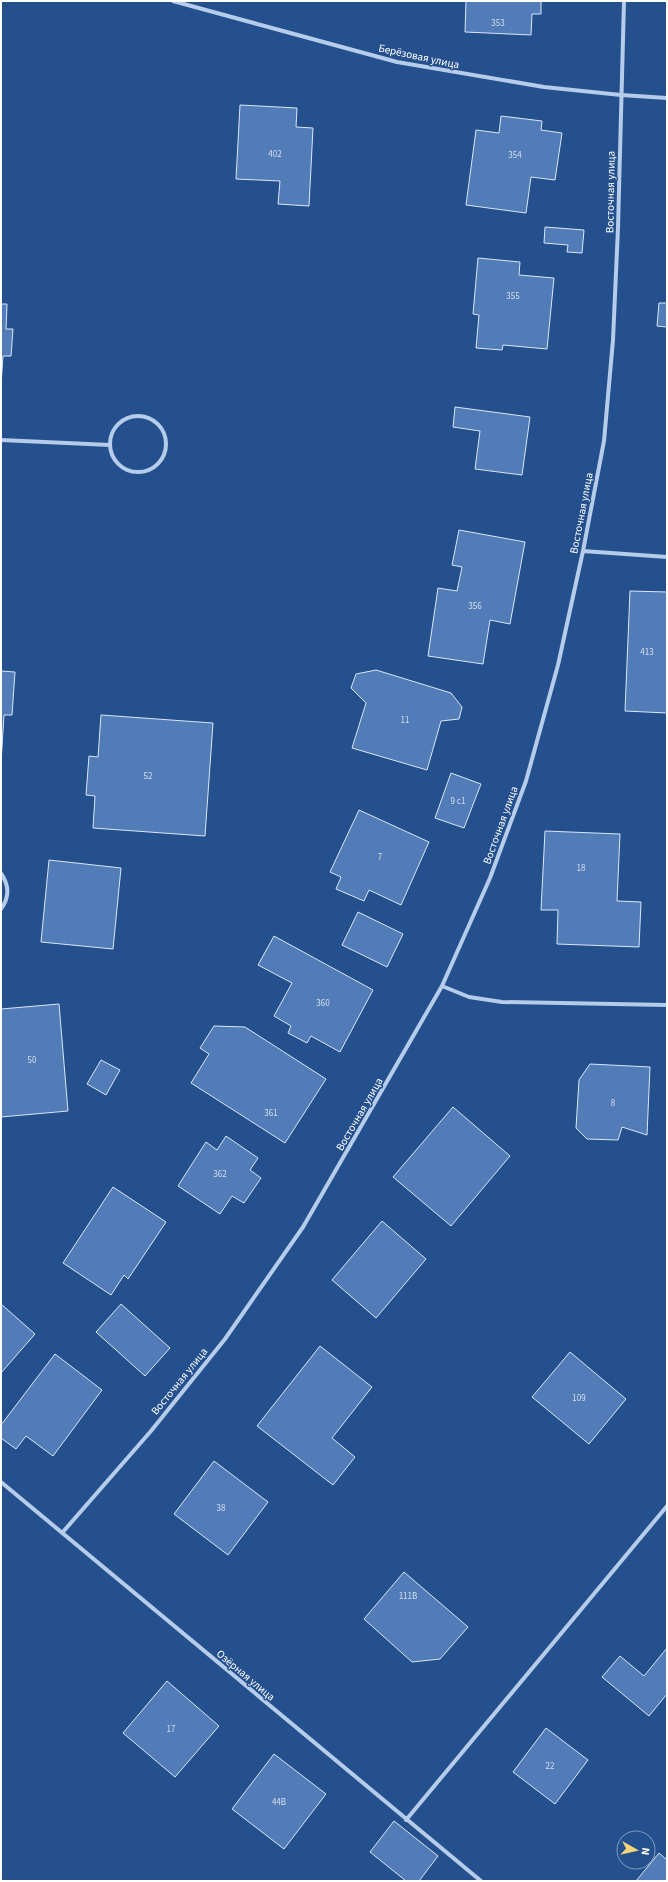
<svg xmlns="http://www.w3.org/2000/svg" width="668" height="1882" font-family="'Source Sans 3',sans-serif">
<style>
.building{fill:#517cb7;stroke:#dae7f8}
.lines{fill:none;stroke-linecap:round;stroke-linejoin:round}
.street{stroke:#b5cceb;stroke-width:4}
.labels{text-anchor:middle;stroke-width:3;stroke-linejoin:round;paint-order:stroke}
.number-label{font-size:9px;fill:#d4deed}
.street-label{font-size:11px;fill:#fff;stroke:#25508e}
</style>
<rect width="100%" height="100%" fill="#25508e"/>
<!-- building -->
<path class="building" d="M466,1H541V14H532L531,35L465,32Z
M240,105L297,108L296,127L313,128L309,206L278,204L280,181L236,179Z
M501,116L542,121L541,130L562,133L555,180L531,177L526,213L466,205L476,130L499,133Z
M545,227L584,230L582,253L567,252L568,245L544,243Z
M478,258L520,262L519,275L554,278L547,349L503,345L502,350L476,348L479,315L473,314Z
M659,303H667V327L657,326Z
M1,304H7L6,329H13L11,356H3L1,385Z
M455,407L530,417L522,475L475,469L480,431L453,427Z
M459,530L525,542L510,624L490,620L483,664L428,656L438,588L457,591L462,567L452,565Z
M630,591L667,592V713L625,711Z
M376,670L451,693L462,707L459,719L441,721L427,770L352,748L366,703L351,688L356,674Z
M1,671L15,672L12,715H4L1,763Z
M101,715L213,723L205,836L93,828L95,796L86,795L89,756L98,757Z
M451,773L481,784L464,828L435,818Z
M359,810L429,842L401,905L369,890L364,901L336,889L341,877L330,872Z
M545,831L620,834L617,901L641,902L639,947L557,944L558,910H541Z
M49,860L121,868L113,949L41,942Z
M358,912L403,934L387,967L342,945Z
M274,936L373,990L340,1052L311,1036L307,1043L288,1033L291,1026L274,1016L292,983L258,965Z
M59,1004L68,1111L1,1117V1009Z
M214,1026L245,1027L326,1079L285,1143L191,1083L209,1054L200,1048Z
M101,1060L120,1070L106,1095L87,1084Z
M590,1064L650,1067L647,1135L622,1127L618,1140L587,1139L576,1128L579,1080Z
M453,1107L510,1156L451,1226L393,1177Z
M226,1136L258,1158L250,1170L261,1178L244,1203L232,1196L220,1214L178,1186L206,1142L217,1150Z
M113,1187L166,1222L128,1279L124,1275L111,1295L63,1263Z
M382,1221L426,1259L376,1318L332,1280Z
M1,1304L35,1334L1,1373Z
M121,1304L170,1348L145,1376L96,1332Z
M320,1346L372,1387L332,1438L355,1457L333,1485L257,1426Z
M570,1352L626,1399L589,1444L532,1397Z
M55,1354L102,1390L53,1456L26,1436L16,1449L1,1438V1425Z
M214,1461L268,1502L228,1555L174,1514Z
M404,1572L468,1627L440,1659L412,1662L364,1619Z
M667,1648V1694L649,1716L602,1677L620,1656L644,1676Z
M167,1681L219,1726L175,1777L123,1733Z
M546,1728L588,1760L555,1804L513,1772Z
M274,1754L326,1794L284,1849L232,1809Z
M394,1821L438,1856L419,1881H406L370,1852Z
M659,1853L667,1860V1881H636Z"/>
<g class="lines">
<!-- street -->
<path class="street" d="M173,1L397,62L544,87L621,95L667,98
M110 444a28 28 0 1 1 56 0a28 28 0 1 1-56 0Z
M1,440L110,445
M583,551L667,557
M1,873C9,885 10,897 1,909
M442,986L469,997L502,1002L667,1005
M1,1482L481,1881
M62,1533L151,1431L225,1339L303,1227L442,986L490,878L526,781L558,665L583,551L604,441L613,340L618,228L624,1
M406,1820L667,1506"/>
</g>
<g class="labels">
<!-- number labels -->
<g class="number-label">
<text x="498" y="26">353</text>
<text x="275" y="157">402</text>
<text x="515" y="158">354</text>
<text x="513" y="299">355</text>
<text x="475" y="609">356</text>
<text x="647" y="655">413</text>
<text x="405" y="723">11</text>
<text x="148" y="779">52</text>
<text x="458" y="804">9 с1</text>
<text x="380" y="860">7</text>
<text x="581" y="871">18</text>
<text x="323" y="1006">360</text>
<text x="32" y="1063">50</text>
<text x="613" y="1106">8</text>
<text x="271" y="1116">361</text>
<text x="220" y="1177">362</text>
<text x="579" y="1401">109</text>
<text x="221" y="1511">38</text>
<text x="408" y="1599">111В</text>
<text x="171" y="1732">17</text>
<text x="550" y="1769">22</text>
<text x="279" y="1805">44В</text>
</g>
<!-- street labels -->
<g class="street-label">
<text transform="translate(419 56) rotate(12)" y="4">Берёзовая улица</text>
<text transform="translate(610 192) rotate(-89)" y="4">Восточная улица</text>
<text transform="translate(581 513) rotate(-79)" y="4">Восточная улица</text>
<text transform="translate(500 825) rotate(-70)" y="4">Восточная улица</text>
<text transform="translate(359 1114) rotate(-60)" y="4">Восточная улица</text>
<text transform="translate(179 1381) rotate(-51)" y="4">Восточная улица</text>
<text transform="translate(246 1675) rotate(40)" y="4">Озёрная улица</text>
</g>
</g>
<!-- border -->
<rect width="668" height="1882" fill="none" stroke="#ffffff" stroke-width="4"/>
<!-- north arrow -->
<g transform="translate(636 1850) rotate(98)"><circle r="19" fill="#25508e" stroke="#7c96bb"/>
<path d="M0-3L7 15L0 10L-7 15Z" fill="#f5d57a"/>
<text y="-6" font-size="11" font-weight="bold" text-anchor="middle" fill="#ffffff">N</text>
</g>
</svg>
